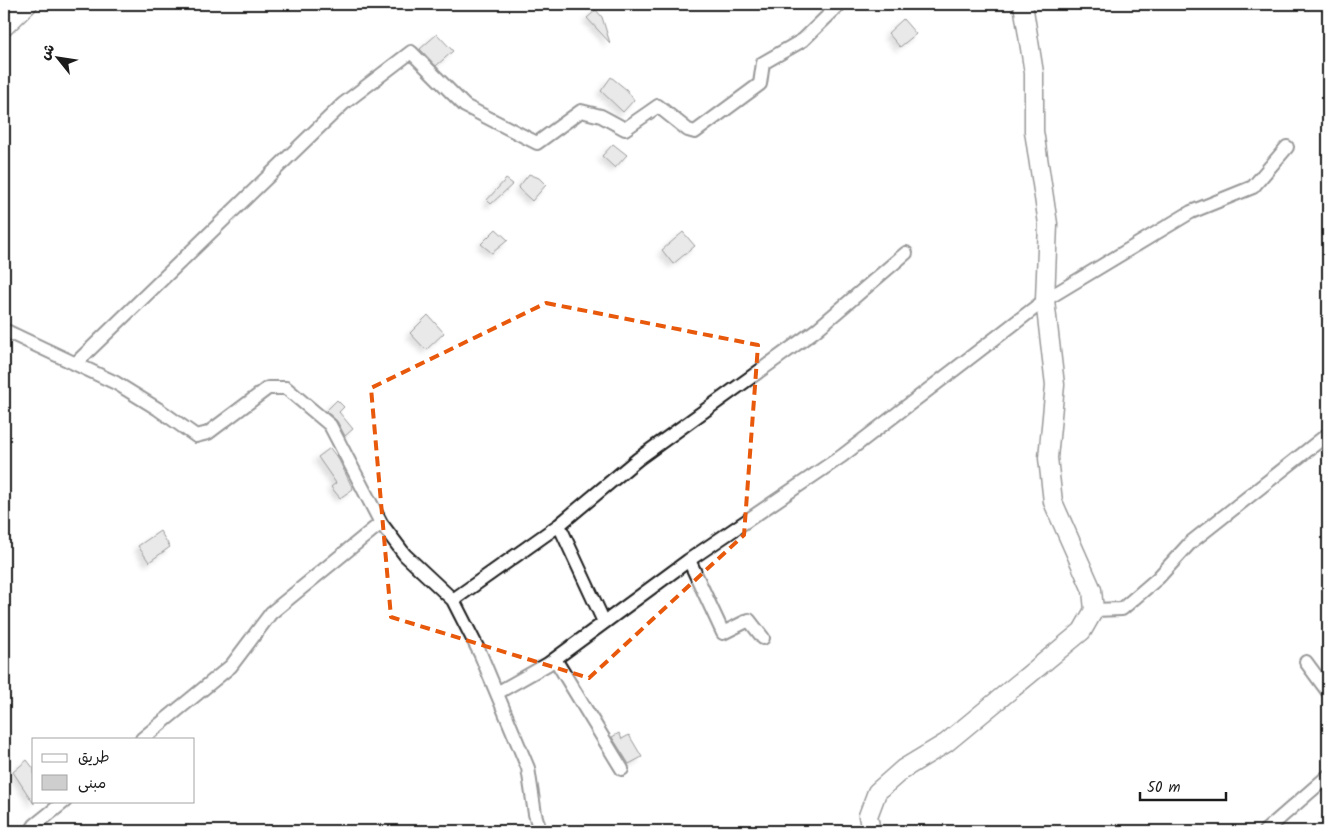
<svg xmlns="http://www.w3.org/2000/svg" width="1332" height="835" font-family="Kalam,'Playpen Sans Arabic',sans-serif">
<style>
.building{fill:#cecece;stroke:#1c1c1c;filter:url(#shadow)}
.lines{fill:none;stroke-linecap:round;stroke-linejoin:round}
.street-casing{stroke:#1c1c1c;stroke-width:16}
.secondary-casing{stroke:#1c1c1c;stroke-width:21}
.street{stroke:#fff;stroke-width:12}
.secondary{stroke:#fff;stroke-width:18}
.marked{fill:none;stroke:#e8590c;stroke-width:4;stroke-dasharray:10 6;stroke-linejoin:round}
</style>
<defs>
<filter id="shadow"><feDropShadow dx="-4" dy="4" stdDeviation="2.5" flood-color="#0004"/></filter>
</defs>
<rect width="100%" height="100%" fill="#fff"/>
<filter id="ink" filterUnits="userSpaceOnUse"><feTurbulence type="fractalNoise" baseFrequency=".02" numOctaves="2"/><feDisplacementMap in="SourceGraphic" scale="10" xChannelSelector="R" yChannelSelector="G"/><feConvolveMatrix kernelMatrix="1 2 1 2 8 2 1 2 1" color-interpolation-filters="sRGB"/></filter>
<g filter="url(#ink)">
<!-- building -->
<path class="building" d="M596,10L602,17L610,43L587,18Z
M903,19L916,34L900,47L888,33Z
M437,34L453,51L436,66L420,49Z
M611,77L627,90L634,100L623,112L601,91Z
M613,144L627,155L615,168L602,156Z
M529,174L539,178L546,185L532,201L518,188Z
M506,179L513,184L491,204L487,200Z
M496,229L508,240L492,253L481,244Z
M683,232L695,246L673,264L662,250Z
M428,315L444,333L426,350L410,333Z
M337,400L344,407L339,412L353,429L345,436L337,421L326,411Z
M330,448L339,460L353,489L340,498L331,487L336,483L318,457Z
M160,531L170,547L149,562L138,546Z
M619,733L622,739L629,735L642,757L629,764L612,737Z
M27,760L34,769V804L13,772Z"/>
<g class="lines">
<defs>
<path id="street" d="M4,330L116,383L158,409L196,436L208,433L268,388H286L330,425L381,523L271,613L231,666L142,739
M76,363L343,104L411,52L465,106L537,143L581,111L601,116L625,129L658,106L688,130L695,132L760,84L763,63L803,40L840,4
M381,523L405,555L453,600L559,525L638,459L816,330L906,253
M559,525L604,622
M689,560L723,633L749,620L763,638
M453,600L480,653L528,768L535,814L540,831
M1094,610L1122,609L1158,578L1190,543L1328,434
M555,659L622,769
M1306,662L1328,692
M497,693L548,664L689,560L842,456L1045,300L1191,212L1253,187L1287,147
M31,831L35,825L65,801
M1265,831L1328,776"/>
<path id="secondary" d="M4,6L6,4
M4,27L28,4
M871,831L868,816L877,792L903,769L946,743L1082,631L1094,610L1092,590L1053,502L1048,458L1055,385L1045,300L1048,224L1034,131V73L1023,4"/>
</defs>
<!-- street casing -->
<use href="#street" class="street-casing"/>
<!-- secondary casing -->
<use href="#secondary" class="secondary-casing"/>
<!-- street -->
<use href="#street" class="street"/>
<!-- secondary -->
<use href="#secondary" class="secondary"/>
</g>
</g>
<!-- marked area -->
<path d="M0 0H1332V835H0ZM546,303L758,345L744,535L589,678L391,617L371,388Z" fill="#fff" fill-opacity=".55" fill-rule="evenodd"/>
<path class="marked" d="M546,303L758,345L744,535L589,678L391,617L371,388Z"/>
<!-- margin -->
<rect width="1332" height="835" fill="none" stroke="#fff" stroke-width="20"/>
<rect x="10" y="10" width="1312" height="815" fill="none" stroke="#1c1c1c" stroke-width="2" filter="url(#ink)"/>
<!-- legend -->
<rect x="32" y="738" width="162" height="65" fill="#ffffff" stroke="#a4a4a4"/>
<rect x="42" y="754" width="25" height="8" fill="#ffffff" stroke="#a4a4a4"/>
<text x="78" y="762" font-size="15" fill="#1c1c1c">طريق</text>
<rect x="42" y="775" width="25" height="15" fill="#cecece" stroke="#a4a4a4"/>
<text x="78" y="788" font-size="15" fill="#1c1c1c">مبنى</text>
<!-- north arrow -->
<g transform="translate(58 58) rotate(300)" stroke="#ffffff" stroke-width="4" paint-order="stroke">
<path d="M0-4L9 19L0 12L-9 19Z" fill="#1c1c1c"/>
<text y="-8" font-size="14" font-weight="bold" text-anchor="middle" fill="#1c1c1c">ش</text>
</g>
<!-- scale -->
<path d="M1140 792v8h86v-8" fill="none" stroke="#1c1c1c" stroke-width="2.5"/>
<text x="1147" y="792" font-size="15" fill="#1c1c1c" stroke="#ffffff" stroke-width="4" paint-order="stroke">50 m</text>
</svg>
